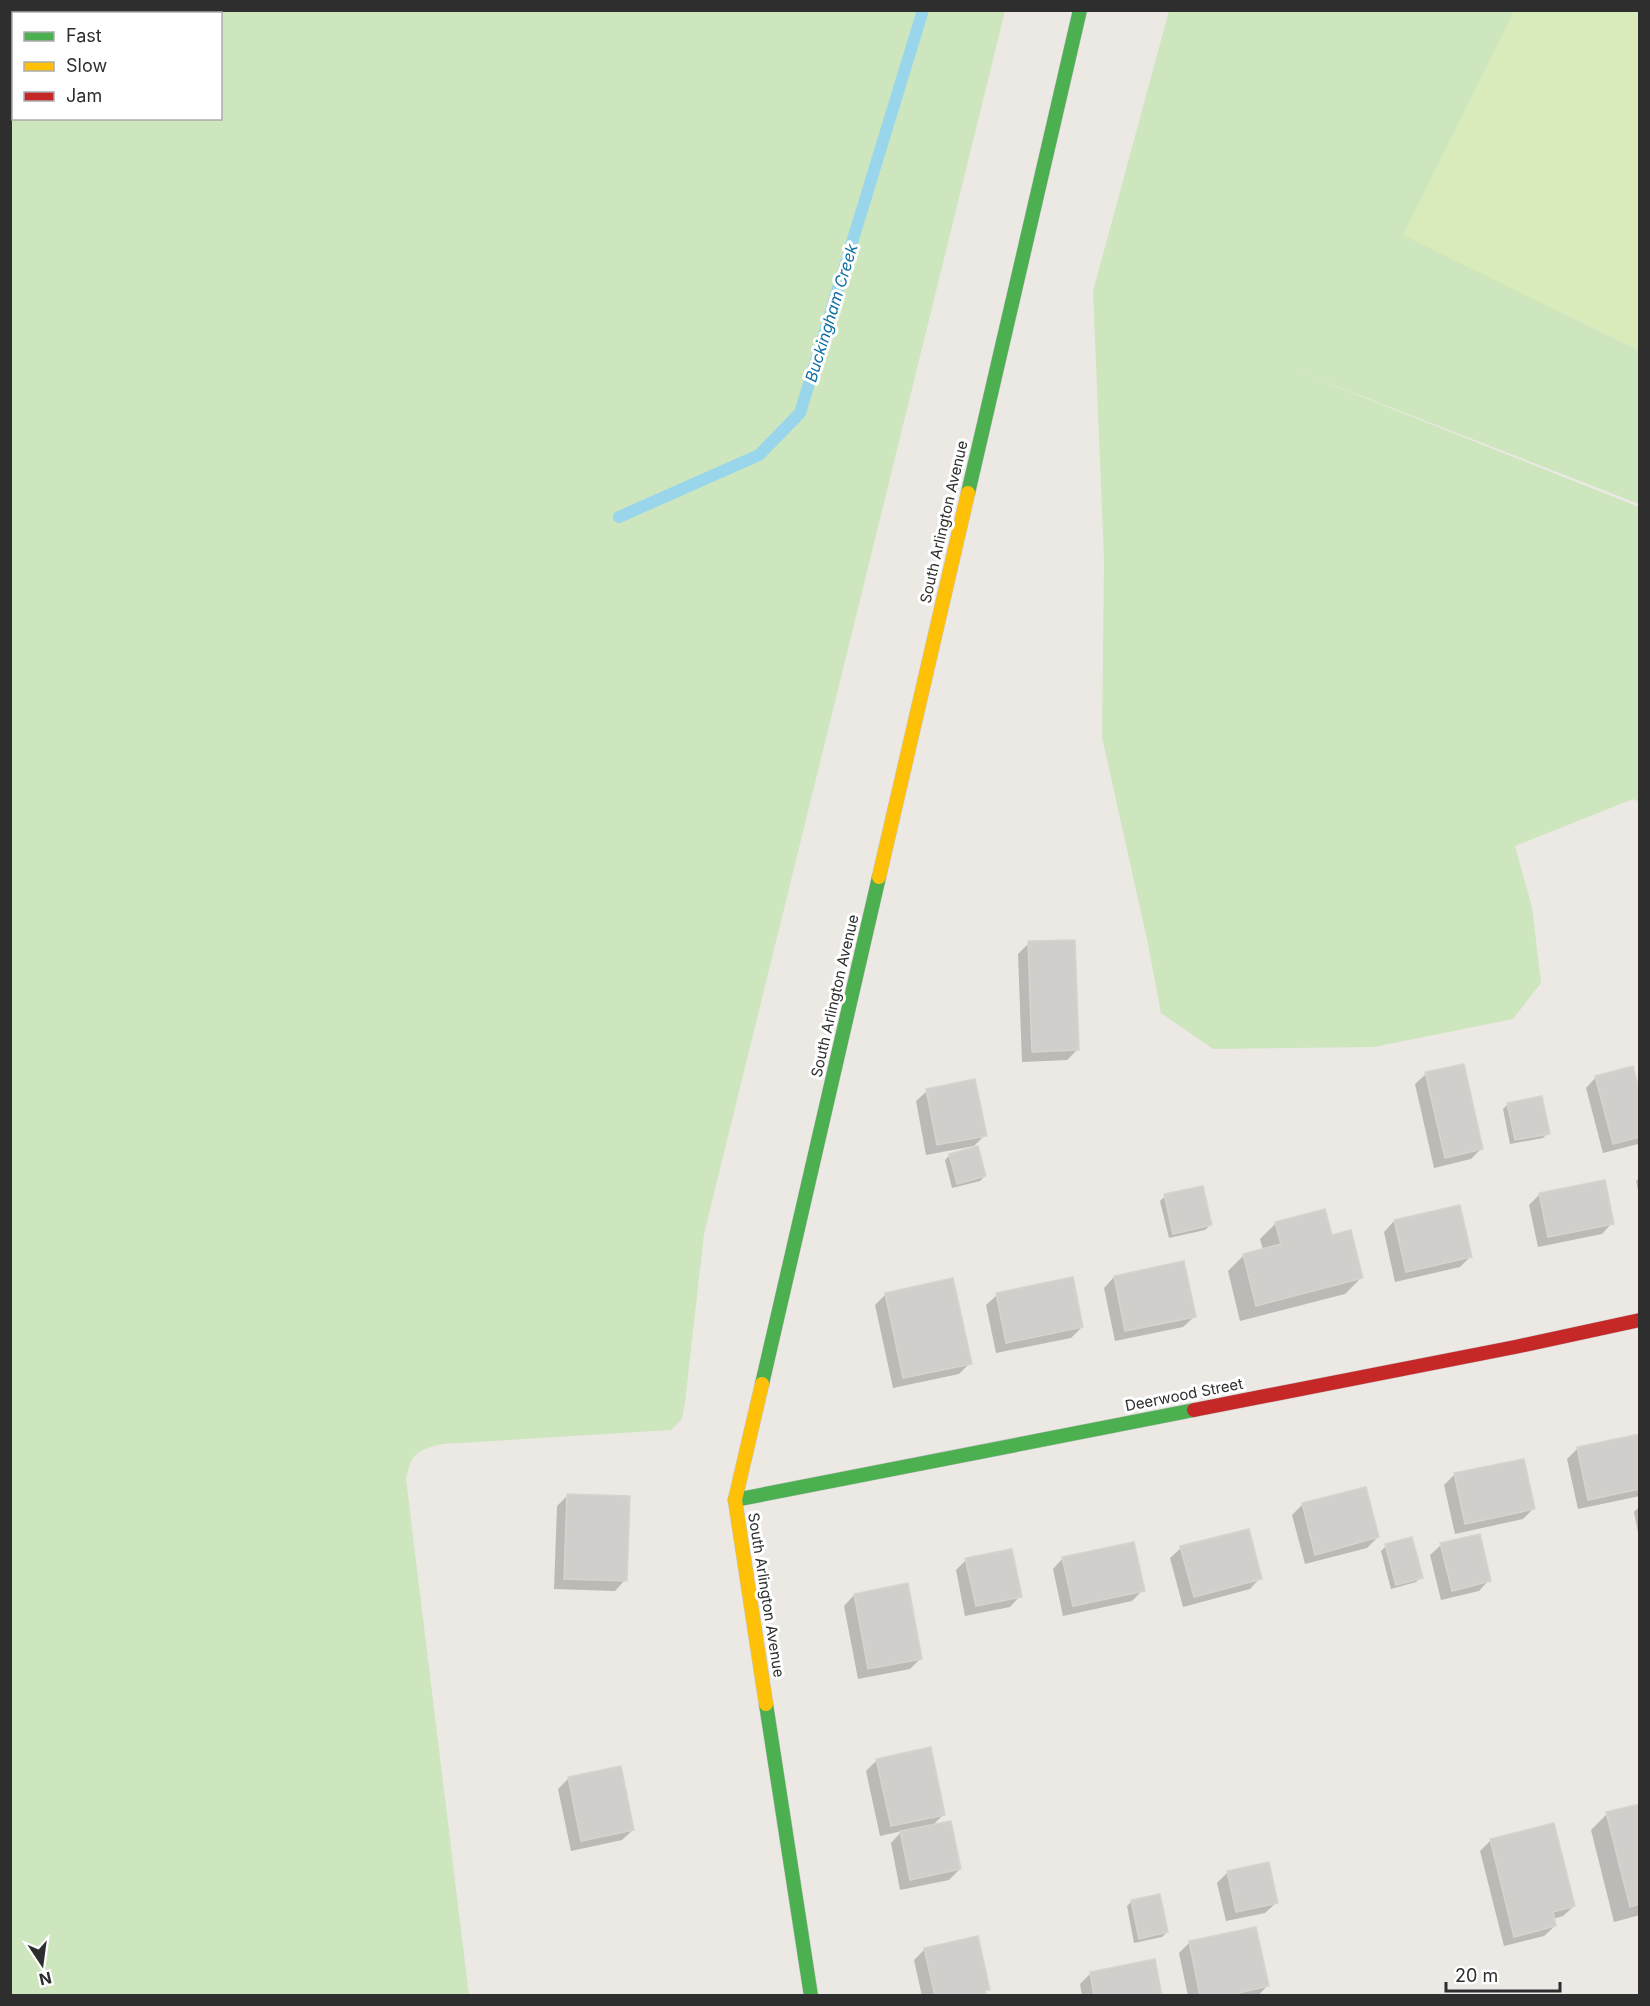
<svg xmlns="http://www.w3.org/2000/svg" width="1650" height="2006" font-family="Inter,sans-serif">
<style>
.green{fill:#cee6be;fill-rule:evenodd}
.pitch{fill:#d9eabb}
.shadow{fill:#0003}
.lines{fill:none;stroke-linecap:round;stroke-linejoin:round}
.stream{stroke:#99d6ec;stroke-width:12}
.building{fill:#d1cecb;stroke:#d7d4d0;stroke-width:1.5}
.fast-casing{stroke:#c5c4c5;stroke-width:15}
.slow-casing{stroke:#c5c4c5;stroke-width:15}
.jam-casing{stroke:#c5c4c5;stroke-width:15}
.fast{stroke:#4caf50;stroke-width:14}
.slow{stroke:#ffc107;stroke-width:14}
.jam{stroke:#c62828;stroke-width:14}
.labels{text-anchor:middle;stroke-width:6;stroke-linejoin:round;paint-order:stroke}
.street-label{font-size:15px;fill:#2e2e2e;stroke:#fff}
.water-label{font-size:16px;font-style:italic;fill:#0d6fa3;stroke:#fff}
</style>
<rect width="100%" height="100%" fill="#ece8e4"/>
<!-- green -->
<path class="green" d="M11,10L1005,11L704,1234L685,1402L682,1419L671,1430L443,1444C417,1450 412,1452 406,1479L469,1995H11ZM14,14H220V118H14Z
M1169,11H1639V504L1287,367L1639,507V802L1633,799L1515,846L1532,907L1541,983L1513,1019L1374,1047L1213,1049L1161,1013L1148,944L1102,737L1104,560L1093,291Z"/>
<!-- pitch -->
<path class="pitch" d="M1514,11H1639V351L1403,235Z"/>
<!-- shadow -->
<path class="shadow" d="M1029,943L1077,1050L1067,1060L1022,1062L1018,954Z
M1426,1074L1481,1149L1471,1159L1434,1168L1415,1084Z
M1596,1077L1640,1098L1638,1144L1603,1153L1586,1088Z
M927,1091L985,1135L974,1146L926,1155L916,1101Z
M1508,1104L1548,1133L1543,1138L1510,1144L1503,1109Z
M950,1155L985,1176L980,1181L952,1188L945,1160Z
M1640,1177V1199L1636,1181Z
M1540,1194L1612,1223L1602,1234L1538,1247L1529,1205Z
M1165,1196L1210,1225L1205,1230L1169,1238L1160,1201Z
M1394,1221L1471,1256L1460,1267L1395,1282L1384,1232Z
M1276,1223L1331,1237L1361,1278L1345,1294L1240,1321L1228,1271L1244,1255L1263,1250L1260,1239Z
M1114,1277L1194,1317L1183,1327L1115,1341L1104,1288Z
M886,1294L970,1363L959,1374L893,1388L875,1305Z
M997,1295L1082,1327L1071,1338L996,1353L986,1305Z
M1640,1436V1496L1578,1509L1567,1459L1578,1448Z
M1455,1474L1533,1509L1523,1519L1455,1534L1444,1485Z
M568,1495L625,1580L615,1591L554,1589L557,1506Z
M1302,1505L1378,1537L1367,1548L1305,1564L1292,1515Z
M1640,1506V1543L1634,1512Z
M1441,1545L1489,1580L1479,1591L1441,1600L1430,1555Z
M1386,1546L1421,1577L1416,1582L1391,1589L1381,1551Z
M1181,1548L1260,1578L1250,1589L1183,1607L1170,1558Z
M1063,1558L1143,1590L1132,1601L1063,1616L1053,1569Z
M966,1560L1020,1596L1010,1607L965,1616L956,1570Z
M854,1595L921,1658L910,1669L858,1679L844,1606Z
M877,1760L944,1814L932,1826L960,1869L949,1880L900,1890L891,1843L902,1831L880,1836L866,1771Z
M569,1778L633,1830L622,1840L571,1851L558,1789Z
M1640,1806V1915L1614,1922L1591,1830L1607,1814Z
M1491,1840L1574,1906L1563,1916L1553,1919L1555,1926L1544,1936L1504,1946L1480,1851Z
M1228,1872L1276,1903L1265,1913L1226,1921L1217,1883Z
M1132,1901L1167,1932L1162,1937L1134,1943L1127,1906Z
M1255,1929L1267,1986L1258,1996H1188L1179,1953L1189,1943Z
M925,1949L988,1989L984,1993L985,1996H922L914,1960Z
M1153,1961L1160,1996H1082L1080,1984L1090,1974Z"/>
<g class="lines">
<!-- stream -->
<path class="stream" d="M619,517L759,455L800,413L923,10"/>
</g>
<!-- building -->
<path class="building" d="M1075,940L1079,1050L1032,1052L1028,941Z
M1464,1064L1483,1149L1445,1158L1425,1072Z
M1633,1066L1640,1092V1137L1613,1144L1595,1076Z
M975,1079L987,1136L937,1145L926,1089Z
M1542,1096L1550,1134L1515,1140L1507,1103Z
M978,1146L986,1176L957,1184L949,1154Z
M1605,1180L1614,1224L1548,1237L1539,1193Z
M1203,1186L1212,1225L1173,1234L1164,1194Z
M1460,1205L1472,1257L1406,1272L1394,1220Z
M1325,1209L1332,1235L1351,1230L1363,1278L1256,1306L1243,1254L1281,1244L1275,1222Z
M1184,1261L1196,1317L1125,1331L1114,1276Z
M1073,1277L1083,1327L1006,1343L996,1293Z
M953,1278L972,1364L903,1378L885,1293Z
M1640,1434V1489L1588,1500L1577,1447Z
M1524,1459L1535,1509L1465,1524L1454,1473Z
M1366,1487L1379,1537L1315,1555L1302,1503Z
M567,1494L630,1496L627,1581L564,1579Z
M1249,1529L1262,1579L1194,1597L1180,1546Z
M1480,1534L1491,1581L1452,1591L1440,1543Z
M1412,1537L1423,1578L1396,1585L1385,1544Z
M1134,1542L1145,1591L1073,1606L1062,1557Z
M1012,1549L1022,1597L976,1606L965,1558Z
M908,1583L922,1659L868,1669L854,1594Z
M931,1747L945,1815L891,1826L876,1759Z
M621,1766L634,1830L581,1841L568,1777Z
M1640,1804V1904L1630,1907L1606,1812Z
M951,1821L961,1869L910,1880L900,1831Z
M1554,1823L1575,1906L1553,1912L1556,1926L1514,1937L1490,1839Z
M1269,1862L1278,1903L1236,1912L1227,1871Z
M1160,1894L1168,1932L1139,1939L1131,1900Z
M1256,1927L1269,1986L1226,1996H1200L1189,1941Z
M978,1936L990,1990H985L986,1996H935L924,1948Z
M1155,1959L1162,1996H1094L1090,1972Z"/>
<g class="lines">
<defs>
<path id="fast" d="M968,493L1080,10
M762,1384L879,877
M735,1500L1194,1410
M766,1704L811,1996"/>
<path id="slow" d="M879,877L968,493
M762,1384L735,1500L766,1704"/>
<path id="jam" d="M1194,1410L1515,1347L1640,1320"/>
</defs>
<!-- fast casing -->
<use href="#fast" class="fast-casing"/>
<!-- slow casing -->
<use href="#slow" class="slow-casing"/>
<!-- jam casing -->
<use href="#jam" class="jam-casing"/>
<!-- fast -->
<use href="#fast" class="fast"/>
<!-- slow -->
<use href="#slow" class="slow"/>
<!-- jam -->
<use href="#jam" class="jam"/>
</g>
<g class="labels">
<!-- street labels -->
<g class="street-label">
<text transform="translate(944 522) rotate(-77)" y="5">South Arlington Avenue</text>
<text transform="translate(835 996) rotate(-77)" y="5">South Arlington Avenue</text>
<text transform="translate(1184 1395) rotate(-11)" y="5">Deerwood Street</text>
<text transform="translate(766 1595) rotate(81)" y="5">South Arlington Avenue</text>
</g>
<!-- water labels -->
<g class="water-label">
<text transform="translate(831 313) rotate(-73)" y="6">Buckingham Creek</text>
</g>
</g>
<!-- border -->
<rect width="1650" height="2006" fill="none" stroke="#2e2e2e" stroke-width="24"/>
<!-- legend -->
<rect x="12" y="12" width="210" height="108" fill="#ffffff" stroke="#ababab" stroke-width="1.5"/>
<rect x="24" y="32" width="30" height="9" fill="#4caf50" stroke="#ababab" stroke-width="1.5"/>
<text x="66" y="42" font-size="18" fill="#2e2e2e">Fast</text>
<rect x="24" y="62" width="30" height="9" fill="#ffc107" stroke="#ababab" stroke-width="1.5"/>
<text x="66" y="72" font-size="18" fill="#2e2e2e">Slow</text>
<rect x="24" y="92" width="30" height="9" fill="#c62828" stroke="#ababab" stroke-width="1.5"/>
<text x="66" y="102" font-size="18" fill="#2e2e2e">Jam</text>
<!-- north arrow -->
<g transform="translate(42 1964) rotate(167)" stroke="#ffffff" stroke-width="4.5" paint-order="stroke">
<path d="M0-4.5L10 22L0 15L-10 22Z" fill="#2e2e2e"/>
<text y="-9" font-size="16" font-weight="bold" text-anchor="middle" fill="#2e2e2e">N</text>
</g>
<!-- scale -->
<path d="M1446 1982v9h114v-9" fill="none" stroke="#2e2e2e" stroke-width="3"/>
<text x="1455" y="1982" font-size="18" fill="#2e2e2e" stroke="#ffffff" stroke-width="4.5" paint-order="stroke">20 m</text>
</svg>
